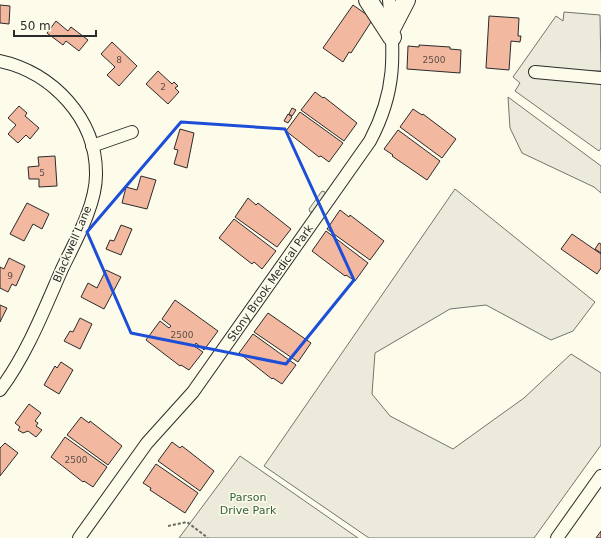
<svg xmlns="http://www.w3.org/2000/svg" width="601" height="538" font-family="'DejaVu Sans',sans-serif">
<style>
.green{fill:#ecebdb;stroke:#74746e}
.parking{fill:#eceadb;stroke:#74746e}
.building{fill:#f2b8a0;stroke:#2b2b2b}
.lines{fill:none;stroke-linecap:round;stroke-linejoin:round}
.minor-casing{stroke:#2b2b2b;stroke-width:14}
.highway-casing{stroke:#2b2b2b;stroke-width:20}
.path{stroke:#6a6964;stroke-width:2;stroke-dasharray:3 2;stroke-linecap:butt}
.minor{stroke:#fdfbea;stroke-width:12}
.highway{stroke:#fdfbea;stroke-width:18}
.marked{fill:none;stroke:#1d4ed8;stroke-width:3;stroke-linejoin:round}
.labels{text-anchor:middle;stroke-width:3;stroke-linejoin:round;paint-order:stroke}
.number-label{font-size:9px;fill:#5d4e48}
.street-label{font-size:11px;fill:#2b2b2b;stroke:#fdfbea}
.park-label{font-size:11px;fill:#34623c;stroke:#fdfbea}
</style>
<rect width="100%" height="100%" fill="#fdfbea"/>
<!-- green -->
<path class="green" d="M508,97L601,166V193L594,187L522,153L510,128Z
M455,189L595,302L573,331L551,340L486,305L450,309L375,353L372,394L390,416L453,449L524,398L571,354L601,373V445L534,538H369L264,466Z
M322,191L325,192V194L313,212H310L309,209Z
M240,456L358,538H179Z"/>
<!-- parking -->
<path class="parking" d="M564,12L600,15L601,71H592L591,79L601,80V148L599,151L515,91L520,83L513,77L556,16L563,21Z"/>
<!-- building -->
<path class="building" d="M0,5L10,6L9,24L0,23Z
M353,5L373,19L351,53L349,52L343,62L323,48Z
M489,16L519,18L518,36H521L520,42L511,41L509,70L486,68Z
M56,21L68,31L71,27L88,40L79,51L66,41L63,45L47,33Z
M112,42L137,66L119,86L107,75L115,67L101,54Z
M419,45L450,47V49L461,50L460,73L407,69L408,46L419,47Z
M158,71L172,84L174,82L178,86L175,88L179,92L168,104L146,84Z
M315,92L323,98L324,97L357,123L344,141L301,110Z
M19,106L27,113L25,116L39,128L30,139L26,135L18,143L8,134L16,125L8,118Z
M292,108L296,110L292,116L289,114Z
M413,109L422,115L423,114L456,139L442,158L400,127Z
M300,112L343,143L329,162L321,156L319,157L286,131Z
M288,114L292,117L288,123L284,121Z
M180,129L194,133L187,168L174,164L178,150L174,149Z
M398,130L440,161L427,180L392,156L393,155L384,149Z
M55,156L57,186L39,187V179H29L28,167L39,166L38,157Z
M141,176L156,180L147,209L122,203L126,187L137,190Z
M248,198L256,205L258,203L291,229L277,247L235,217Z
M27,203L49,214L42,229L33,224L24,241L10,234Z
M340,210L349,217L350,215L384,241L370,260L327,229Z
M234,219L276,251L262,269L254,262L252,264L219,238Z
M121,225L132,229L121,255L106,249L110,240L114,241Z
M326,231L368,263L355,281L346,275L345,276L312,251Z
M572,234L601,254V268L597,274L561,249Z
M599,243L601,244V253L595,249Z
M9,258L25,266L16,286L12,284L8,292L0,288V267L4,269Z
M106,270L121,277L104,309L81,297L88,283L97,288Z
M175,300L218,331L204,350L196,343L194,346L203,352L189,370L181,365L180,366L146,340L160,321L169,328L171,326L162,319Z
M0,305L7,308L0,322Z
M268,313L311,343L298,362L254,332Z
M80,318L92,324L80,349L64,341L70,331L73,332Z
M253,334L296,365L282,384L273,378L272,379L239,353Z
M61,362L73,370L59,394L44,385L55,366L57,368Z
M29,404L41,413L35,421L38,423L36,426L42,430L36,437L28,431L23,433L18,430L20,427L15,423Z
M81,417L89,423L90,421L122,446L108,465L67,435Z
M65,437L107,467L93,487L84,481L83,482L51,457Z
M172,442L180,448L182,446L214,471L200,491L158,461Z
M5,443L18,453L0,476V448Z
M156,464L198,493L185,513L150,490L151,488L143,483Z
M601,531V538H596Z"/>
<g class="lines">
<defs>
<g id="minor">
<path d="M0,61C52,72 97,119 96,175C96,205 75,242 62,269C44,310 27,354 0,390"/>
<path d="M535,72L601,78"/>
<path d="M92,146L132,132"/>
<path id="s1" d="M79,538L147,443L193,392L370,141C397,90 394,55 389,0"/>
<path d="M557,538L601,476"/>
</g>
<path id="highway" d="M368,0L392,37
M391,29L406,0"/>
</defs>
<!-- minor casing -->
<use href="#minor" class="minor-casing"/>
<!-- highway casing -->
<use href="#highway" class="highway-casing"/>
<!-- path -->
<path class="path" d="M168,526L187,522L208,538"/>
<!-- minor -->
<use href="#minor" class="minor"/>
<!-- highway -->
<use href="#highway" class="highway"/>
</g>
<!-- marked area -->
<path class="marked" d="M181,122L285,129L354,280L286,364L131,333L87,232Z"/>
<g class="labels">
<!-- number labels -->
<g class="number-label">
<text x="119" y="63">8</text>
<text x="434" y="63">2500</text>
<text x="163" y="90">2</text>
<text x="42" y="176">5</text>
<text x="10" y="279">9</text>
<text x="182" y="338">2500</text>
<text x="76" y="463">2500</text>
</g>
<!-- street labels -->
<g class="street-label">
<text transform="translate(72 244) rotate(-67)" y="4">Blackwell Lane</text>
<text dy="4" stroke="none"><textPath href="#s1" startOffset="319">Stony Brook Medical Park</textPath></text>
</g>
<!-- park labels -->
<g class="park-label">
<text x="248" y="501">Parson<tspan x="248" dy="13">Drive Park</tspan></text>
</g>
</g>
<!-- scale -->
<path d="M14 30v6h82v-6" fill="none" stroke="#2b2b2b" stroke-width="2"/>
<text x="20" y="30" font-size="12" fill="#2b2b2b" stroke="#fdfbea" stroke-width="3" paint-order="stroke">50 m</text>
</svg>
